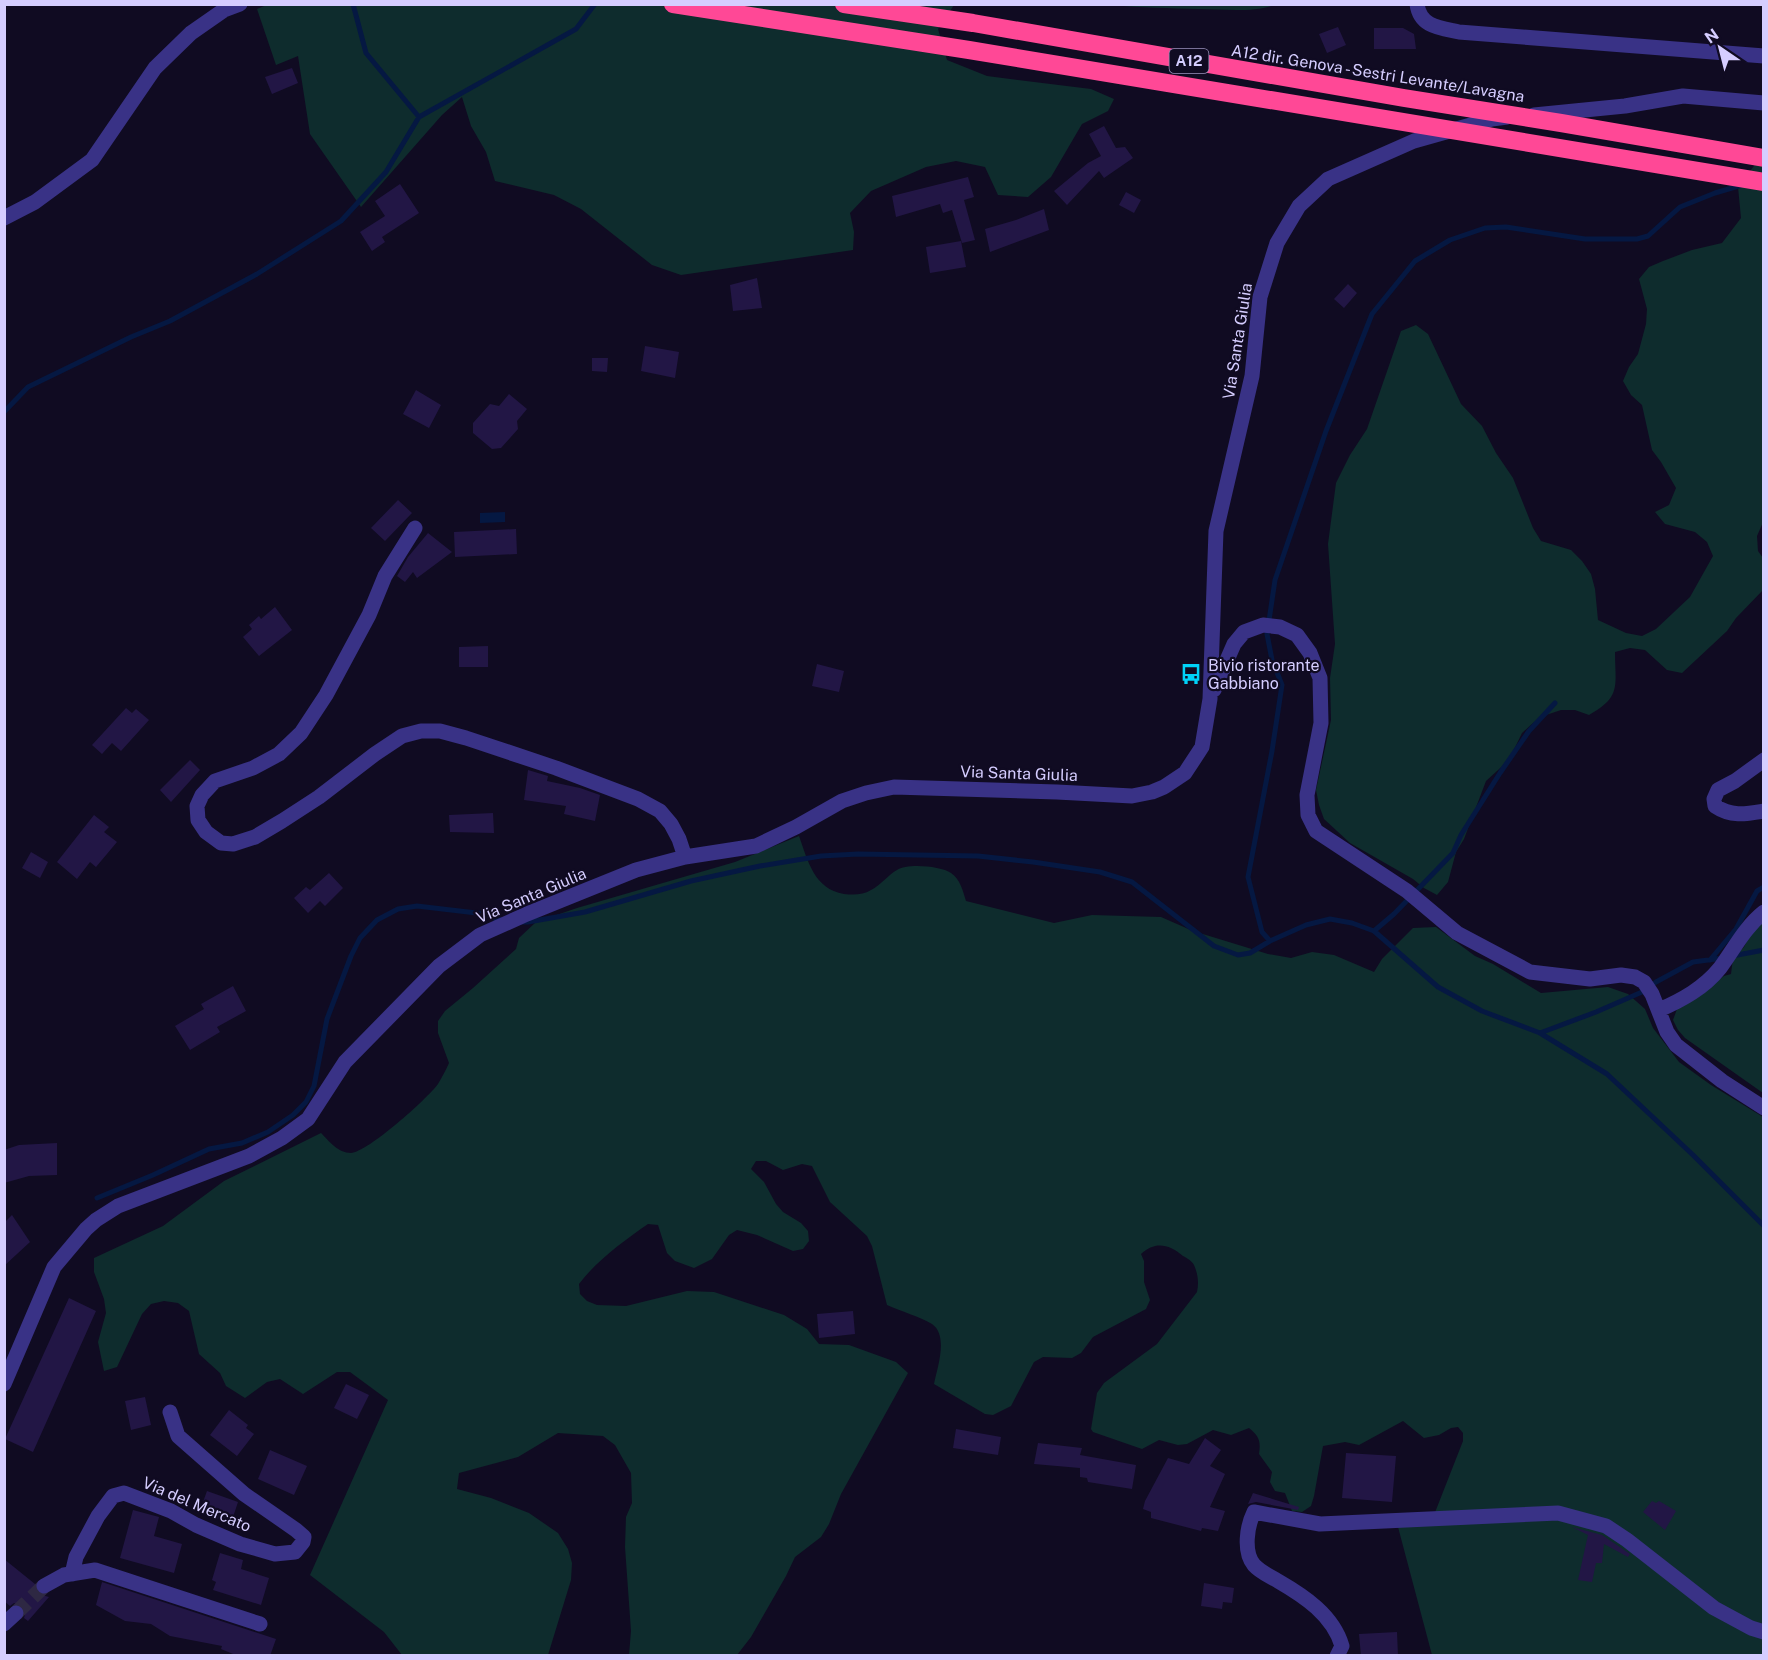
<svg xmlns="http://www.w3.org/2000/svg" width="1768" height="1660" font-family="'Public Sans',sans-serif">
<style>
.green{fill:#0e2c2d}
.water{fill:#051842}
.lines{fill:none;stroke-linecap:round;stroke-linejoin:round}
.stream{stroke:#051842;stroke-width:5}
.building{fill:#221645}
.minor-tunnel{stroke:#2e2843;stroke-width:15;stroke-dasharray:15 8;stroke-linecap:butt}
.minor{stroke:#393286;stroke-width:15}
.highway{stroke:#ff4896;stroke-width:18}
.labels{text-anchor:middle;stroke-width:4.5;stroke-linejoin:round;paint-order:stroke}
.shield{fill:#100b22;stroke:#9a93bd;stroke-width:1.5}
.shield-label{font-size:15px;font-weight:bold;fill:#d5cdff}
.street-label{font-size:16px;fill:#d5cdff;stroke:#100b22}
.poi-label{font-size:16px;fill:#d5cdff;stroke:#100b22;text-anchor:start}
</style>
<rect width="100%" height="100%" fill="#100b22"/>
<!-- green -->
<path class="green" d="M269,4L954,5L938,29L947,60L987,76L1091,89L1114,99L1108,111L1082,124L1051,177L1028,197L998,195L985,167L956,161L926,167L871,191L850,213L854,232L853,250L681,275L652,265L581,209L554,195L495,181L486,152L471,126L462,97L442,115L361,207L310,134L298,56L276,65L257,9Z
M1113,5H1274C1251,13 1223,9 1198,9C1170,8 1141,8 1113,5Z
M1763,154L1764,520L1757,536L1758,551L1763,558V590L1736,618L1727,631L1682,673L1667,670L1645,650L1630,648L1615,652C1615,685 1622,697 1589,715L1575,710H1561L1546,715L1533,723L1522,733L1509,760L1486,781L1464,839L1456,852L1448,882L1437,895L1424,888L1413,879L1350,843L1324,819L1319,805L1316,790L1331,720L1330,678L1335,644L1328,544L1336,483L1350,455L1367,429L1401,331L1416,325L1428,334L1461,404L1482,426L1496,453L1513,478L1533,528L1541,541L1571,550L1582,561L1591,574L1595,589L1598,620L1626,633L1642,636L1656,629L1690,597L1713,556L1707,542L1695,532L1665,524L1655,512L1669,505L1676,488L1661,462L1652,450L1642,405L1631,395L1623,381L1629,367L1638,354L1646,324L1647,309L1639,279L1649,267L1663,261L1692,250L1722,243L1741,218L1738,187Z
M799,836C808,861 814,889 844,894C854,895 863,895 871,890C881,885 888,875 897,870C907,863 941,866 951,873C960,879 963,891 966,901L1054,923L1092,915L1161,917L1193,931L1268,954L1291,958L1312,952L1334,955L1374,972L1382,959L1413,928L1436,927L1475,956L1493,964L1541,993L1608,987L1628,994L1645,1009L1653,1028L1679,1062L1711,1085L1763,1117V1655H1432L1398,1527L1434,1515L1463,1441V1433L1458,1427L1451,1428L1439,1435L1424,1438L1403,1421L1359,1445L1345,1442L1323,1446L1314,1496L1311,1506L1302,1512L1292,1511L1285,1493L1275,1491L1270,1482L1272,1472L1259,1454C1261,1441 1259,1436 1249,1428L1231,1435L1213,1430L1187,1444L1178,1445L1159,1440L1142,1449L1093,1432L1091,1429L1097,1393L1104,1383L1157,1344L1197,1292C1199,1283 1198,1274 1194,1265C1192,1261 1187,1258 1183,1256C1169,1244 1155,1241 1141,1254L1144,1261V1282L1150,1300L1146,1309L1093,1337L1081,1353L1072,1358L1043,1357L1034,1362L1011,1406L993,1415L985,1414L934,1384C937,1368 949,1336 932,1324C921,1317 900,1311 887,1305L872,1246L867,1236L830,1202L812,1166L802,1164L783,1170L766,1161H756L751,1169L764,1182L776,1204L783,1212L801,1223L808,1231L809,1241L803,1249L793,1251L757,1235L737,1230L729,1235L712,1259L694,1268L675,1261L667,1253L658,1225L648,1224C625,1240 596,1261 579,1284L580,1294L587,1301L597,1305L626,1306L687,1291L714,1292L784,1315L807,1329L819,1344L849,1345L896,1362L908,1373L841,1494L829,1524L821,1537L795,1557L786,1576L751,1637L737,1655H629L631,1631L625,1547L626,1517L632,1503L631,1473L615,1445L603,1436L558,1433L518,1457L459,1473L457,1489L491,1498L529,1513L558,1533L568,1549L572,1563L571,1580L548,1655H402L384,1632L310,1575L388,1400L350,1372H337L303,1394L280,1379L267,1382L245,1398L226,1386L220,1373L199,1354L189,1311L178,1303L164,1301L151,1304L142,1314L117,1367L104,1371L98,1342L106,1313L104,1299L94,1272V1258L163,1226L224,1181L321,1133C329,1141 338,1153 351,1153C368,1152 427,1099 438,1084C442,1077 446,1070 449,1063L438,1033V1021L445,1011L473,988L516,949L519,938L536,922L577,908L735,862Z
M1763,918V1093L1685,1038L1678,1030L1673,1020L1677,1009L1724,976L1731,974L1733,958L1744,947L1751,933Z"/>
<!-- water -->
<path class="water" d="M505,512V522L480,523V513Z"/>
<g class="lines">
<!-- stream -->
<path class="stream" d="M353,4L366,53L419,117
M4,412L28,387L131,337L170,321L257,274L341,221L386,172L419,117L576,29L595,4
M522,922H528L585,912L691,881L760,866L821,856L858,854L978,856L1033,862L1100,872L1132,882L1214,946L1238,955L1250,953L1270,941L1306,925L1330,919L1352,923L1374,931L1438,987L1482,1011L1540,1033L1607,1074L1693,1155L1764,1226
M1374,931L1394,914L1453,853L1461,835L1500,773L1529,731L1555,703
M1270,941L1262,932L1248,877L1272,751L1282,685L1272,660L1267,634L1275,580L1326,431L1372,314L1415,261L1450,240L1485,228L1506,227L1585,239H1637L1648,236L1680,207L1715,193L1742,185
M1732,956L1764,950
M1710,960L1736,929L1757,891L1764,887
M1540,1033L1596,1012L1642,992L1656,982L1693,962L1723,958
M97,1198L153,1175L209,1149L242,1143L268,1132L293,1115L306,1102L314,1086L327,1019L351,956L360,938L377,920L398,909L417,906L485,914L496,919L501,920"/>
</g>
<!-- building -->
<path class="building" d="M1338,27L1346,45L1327,53L1319,34Z
M1374,28H1403L1414,34L1416,49H1374Z
M292,68L298,83L272,94L265,77Z
M1104,126L1116,148L1125,147L1133,158L1104,178L1099,171L1067,205L1054,191L1088,163L1101,156L1089,134Z
M968,177L974,197L964,200L975,240L962,243L952,210L943,213L940,204L896,217L892,196Z
M400,184L419,213L382,237L385,242L372,251L360,232L385,216L375,201Z
M1126,192L1141,200L1134,213L1119,205Z
M1044,209L1049,230L990,252L985,229L1016,220Z
M961,241L966,267L930,273L926,247Z
M757,278L762,308L733,311L730,285Z
M1348,284L1357,293L1344,308L1334,299Z
M645,346L679,352L675,378L641,371Z
M592,358H608L607,372L592,371Z
M416,390L441,405L429,428L403,414Z
M509,394L527,409L517,421L518,429L501,448L492,449L473,433V423L490,404L499,406Z
M398,500L412,513L385,541L371,528Z
M516,529L517,554L455,557L454,532Z
M428,533L452,552L417,578L413,572L405,582L397,576L408,557Z
M275,607L292,630L259,656L243,637L252,629L249,625L259,616L261,619Z
M488,646V667H459V647Z
M817,664L844,671L839,692L812,686Z
M126,708L132,713L136,709L149,720L121,751L112,743L102,754L92,745Z
M190,760L200,770L171,802L160,790Z
M528,770L548,776L547,781L580,788L600,795L595,821L564,814L566,806L524,800Z
M493,813L494,833L450,832L449,815Z
M94,815L109,827L104,832L117,842L96,867L90,862L77,879L57,862Z
M31,852L48,862L40,878L22,868Z
M329,873L343,888L325,906L320,901L308,913L294,898L306,887L310,890Z
M233,986L246,1011L217,1027L220,1032L190,1050L175,1026L204,1009L201,1004Z
M57,1143V1175L29,1176L4,1183V1150L19,1145Z
M12,1215L30,1242L4,1266V1223Z
M69,1298L96,1311L33,1452L5,1439Z
M853,1311L855,1334L819,1338L817,1314Z
M346,1384L369,1395L357,1419L334,1408Z
M145,1397L151,1425L131,1430L125,1401Z
M229,1410L248,1425L246,1428L254,1434L237,1456L210,1435Z
M956,1429L1001,1437L998,1455L953,1448Z
M1205,1438L1221,1450L1210,1466L1225,1474L1210,1507L1225,1511L1218,1531L1202,1528L1201,1531L1151,1518V1512L1143,1509L1145,1501L1168,1458L1189,1464Z
M1038,1443L1082,1448L1080,1455L1136,1465L1132,1489L1088,1482L1087,1478L1080,1477V1468L1034,1464Z
M270,1450L307,1466L294,1495L258,1479Z
M1346,1453L1396,1456L1392,1502L1342,1498Z
M207,1491L238,1502L231,1523L199,1513Z
M1253,1493L1299,1507L1298,1510L1256,1502L1248,1504Z
M1652,1501L1656,1503L1659,1501L1676,1511L1665,1530L1643,1512Z
M133,1510L159,1517L154,1536L182,1544L174,1573L120,1558Z
M1572,1527L1602,1535L1630,1554L1628,1557L1604,1544L1602,1563H1596L1592,1582L1578,1580L1588,1535Z
M220,1553L243,1560L241,1569L269,1578L261,1605L213,1590L216,1582L212,1580Z
M4,1559L35,1584V1590L38,1594L49,1597L28,1621L24,1618L26,1611L23,1606L14,1603L10,1606L4,1601Z
M102,1582L276,1639L270,1656H238L221,1649L222,1646L170,1636L151,1624L125,1621L96,1605Z
M1204,1583L1234,1588L1232,1603L1223,1602L1222,1609L1201,1606Z
M1397,1632L1398,1656H1361L1359,1634Z"/>
<g class="lines">
<!-- minor-tunnel -->
<path class="minor-tunnel" d="M16,1613L44,1586"/>
<!-- minor -->
<path class="minor" d="M1417,4C1420,27 1440,28 1459,32L1764,56
M1534,115L1625,106L1683,96L1764,103
M4,218L35,202L92,160L155,68L191,33L224,10L240,4
M415,528L385,576L369,615L326,695L301,733L279,754L253,768L215,781L202,795L197,806L198,820L206,832L221,843L233,844L255,837L282,821L319,797L375,754L402,736L421,731H440L466,738L556,768L638,799L660,811L671,824L679,839L685,857
M1214,690L1234,644L1244,632L1263,625L1280,627L1297,635L1310,653L1320,678L1321,723L1307,795L1308,815L1316,831L1407,891L1457,933L1530,972L1590,979L1621,975L1635,977L1644,982L1652,994L1667,1032L1676,1045L1722,1081L1764,1108
M1764,760L1735,781L1718,790L1714,799L1715,806C1731,817 1746,814 1764,811
M1659,1010C1682,1000 1704,988 1720,968C1734,949 1745,927 1764,912
M4,1384L54,1267L86,1229L96,1220L118,1206L249,1156L282,1138L308,1119L345,1062L439,966L480,935L527,914L636,870L685,857L756,846L796,827L842,801L866,793L894,787L1057,792L1132,796L1152,792L1164,787L1185,773L1202,747L1210,699L1216,531L1252,376L1260,297L1277,243L1299,206L1328,179L1414,141L1492,119L1507,117
M72,1574L76,1557L98,1516L113,1496L124,1493L171,1511L196,1525L240,1544L275,1554L295,1552L303,1542L304,1537L296,1530L244,1494L178,1436L170,1412
M44,1586L64,1575L95,1570L260,1624
M4,1624L16,1613
M1337,1656L1342,1646C1333,1615 1304,1596 1278,1581C1270,1576 1260,1572 1254,1565C1243,1552 1247,1526 1254,1512L1320,1524L1558,1513L1606,1526L1627,1540L1714,1608L1751,1628L1764,1632"/>
<!-- highway -->
<path class="highway" d="M673,4L969,50L1764,182
M844,4L973,23L1404,98L1561,123L1764,158"/>
</g>
<!-- icons -->
<defs>
<symbol id="bus-bare" viewBox="-9 -9 18 18"><path d="M-5-6H5V4H4V6H2V4H-2V6H-4V4H-5ZM-3.5-4V0h7V-4ZM-3.5 1.2v1.5H-2V1.2ZM2 1.2v1.5H3.5V1.2Z" fill="#00d2f8" stroke="#100b22" stroke-width="2.5" paint-order="stroke"/></symbol>
</defs>
<g fill-rule="evenodd">
<use href="#bus-bare" x="1176" y="659" width="30" height="30"/>
</g>
<g class="labels">
<!-- shield labels -->
<rect class="shield" x="1169.5" y="49" width="39" height="24" rx="4.5"/>
<g class="shield-label">
<text x="1189" y="66">A12</text>
</g>
<!-- street labels -->
<g class="street-label">
<text transform="translate(1378 73) rotate(9)" y="6">A12 dir. Genova - Sestri Levante/Lavagna</text>
<text transform="translate(1237 341) rotate(-81)" y="6">Via Santa Giulia</text>
<text transform="translate(1019 773) rotate(2)" y="6">Via Santa Giulia</text>
<text transform="translate(531 895) rotate(-23)" y="6">Via Santa Giulia</text>
<text transform="translate(197 1504) rotate(23)" y="6">Via del Mercato</text>
</g>
<!-- poi labels -->
<g class="poi-label">
<text x="1208" y="671">Bivio ristorante<tspan x="1208" dy="18">Gabbiano</tspan></text>
</g>
</g>
<!-- border -->
<rect width="1768" height="1660" fill="none" stroke="#d5cdff" stroke-width="12"/>
<!-- north arrow -->
<g transform="translate(1720 48) rotate(325)" stroke="#100b22" stroke-width="4.5" paint-order="stroke">
<path d="M0-4.5L10 22L0 15L-10 22Z" fill="#d5cdff"/>
<text y="-9" font-size="16" font-weight="bold" text-anchor="middle" fill="#d5cdff">N</text>
</g>
</svg>
